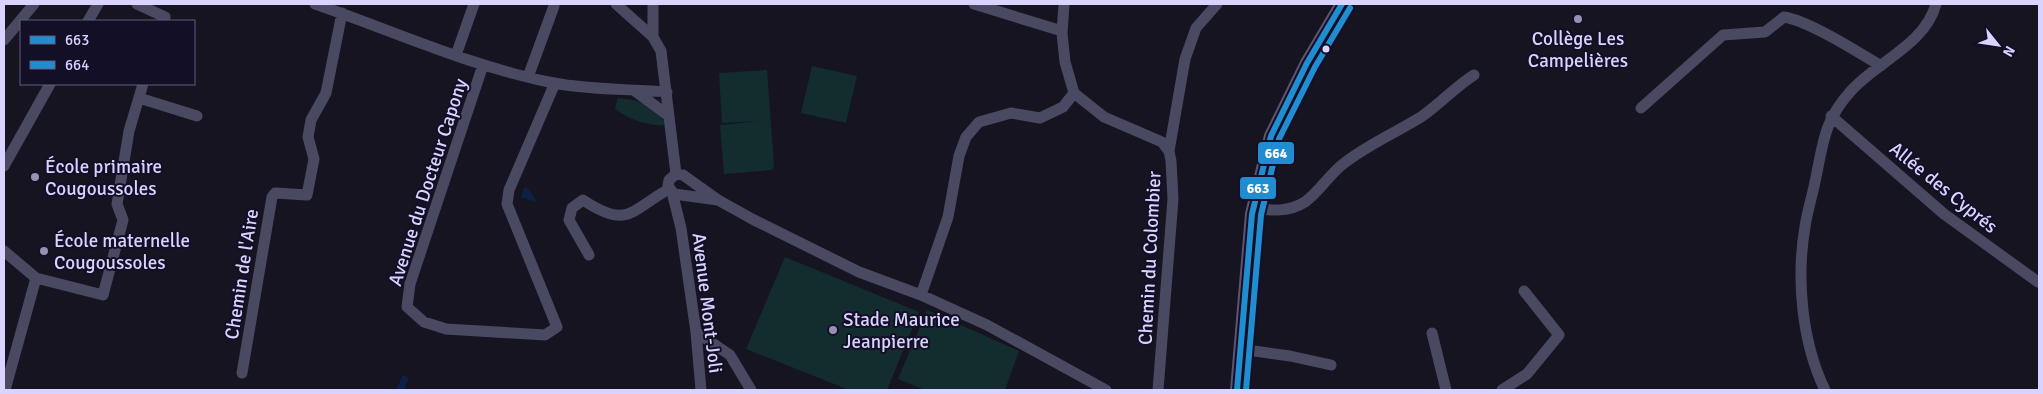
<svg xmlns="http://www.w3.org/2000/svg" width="2043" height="394" font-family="Signika,sans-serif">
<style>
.green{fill:#132c2d}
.water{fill:#0d2144}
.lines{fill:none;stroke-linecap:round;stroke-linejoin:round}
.minor{stroke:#4a4962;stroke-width:11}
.major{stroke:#5e5373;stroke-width:14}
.bus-1-casing{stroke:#130f26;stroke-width:10}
.bus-2-casing{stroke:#130f26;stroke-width:10}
.bus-1{stroke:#208dd0;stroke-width:6}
.bus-2{stroke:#208dd0;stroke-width:6}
.poi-dot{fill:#9591b1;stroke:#130f26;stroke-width:2}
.bus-dot{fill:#d9d4ff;stroke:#130f26;stroke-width:2}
.labels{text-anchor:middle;stroke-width:4;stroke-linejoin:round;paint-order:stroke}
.poi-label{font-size:19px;fill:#d9d4ff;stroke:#130f26;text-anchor:start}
.street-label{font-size:19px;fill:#d9d4ff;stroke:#130f26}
.line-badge{stroke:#130f26;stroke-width:2}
.badge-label{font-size:14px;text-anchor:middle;font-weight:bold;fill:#fff}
</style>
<rect width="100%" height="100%" fill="#161421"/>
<!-- green -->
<path class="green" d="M812,66L857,76L846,123L801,113Z
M767,70L774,165L772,170L724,174L720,125L760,121L722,123L719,73Z
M618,98C634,99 661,105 665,125C651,127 624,118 615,108Z
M785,257L919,312L887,390H849L746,349Z
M927,310L1019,351L1005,390H925L898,379Z"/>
<!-- water -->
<path class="water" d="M527,187L536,200L535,202L521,197L524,188Z
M403,375L409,378L404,390H396Z"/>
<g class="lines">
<!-- minor -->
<path class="minor" d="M137,4L165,17L164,21
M315,4C394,31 471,67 554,83C590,90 630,89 667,92
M616,4L653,37L661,51L676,174
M653,4V37
M974,4L1062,31
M1064,4L1062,33L1065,62L1074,93L1104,117L1162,142L1169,151L1171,161L1173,199L1158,390
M88,21L98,4
M4,40L34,4
M456,55L474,4
M483,65L410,284L407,307L424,322L446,329L545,335L557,327L507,204L509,190L555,83
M528,77L554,6
M635,91L669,116
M139,98L197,116
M1641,108L1723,35L1765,32L1784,17C1809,21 1858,52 1881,66
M1831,116L1944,214L2038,282
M1169,151L1185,59L1196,28L1217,4
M4,166L50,84
M672,192L681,228L696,332L701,390
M718,200L674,194L668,186L669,180L676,174L683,175L718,200L754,220L859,272L921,295L987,325L1106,390
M1254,208C1272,211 1289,212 1305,202C1319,192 1329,175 1343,164C1367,145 1395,133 1421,117C1440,104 1455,87 1474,75
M4,251L36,278L103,295L123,220L117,204L129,131L143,84
M589,255L569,220L572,208L583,200C628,230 631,210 669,189
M921,295L948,217L959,156L966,137L979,122L1011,113L1040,118L1063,107L1074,93
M696,332L730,355L751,390
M1432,333L1446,390
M1240,349L1290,356L1331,365
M242,373L272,197L275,193L307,195L314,159L308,137L311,120L326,93L342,13
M5,390L36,278
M1502,390L1527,374L1559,335L1524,291
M1825,390C1802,343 1796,279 1805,227C1807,212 1812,197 1815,182C1823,145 1823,122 1850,92C1876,62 1925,45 1936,4"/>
<!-- major -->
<path class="major" d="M1237,390L1252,214L1271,136L1307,63L1342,4"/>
<defs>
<path id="bus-1" d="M1237,390L1252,214L1271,136L1307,63L1342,4"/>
<path id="bus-2" d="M1246,390L1261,215L1279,139L1315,67L1350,8"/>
</defs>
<!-- bus-1 casing -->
<use href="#bus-1" class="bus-1-casing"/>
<!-- bus-2 casing -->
<use href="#bus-2" class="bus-2-casing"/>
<!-- bus-1 -->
<use href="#bus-1" class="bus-1"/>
<!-- bus-2 -->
<use href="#bus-2" class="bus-2"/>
</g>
<!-- markers -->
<g class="poi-dot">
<circle cx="1578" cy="19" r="5"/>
<circle cx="35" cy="177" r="5"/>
<circle cx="44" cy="251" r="5"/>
<circle cx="833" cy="330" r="5"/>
</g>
<circle class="bus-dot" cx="1326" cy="49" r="4.5"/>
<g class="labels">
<!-- poi labels -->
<g class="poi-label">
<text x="1578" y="45" text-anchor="middle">Collège Les<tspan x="1578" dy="22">Campelières</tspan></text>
<text x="45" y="173">École primaire<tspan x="45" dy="22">Cougoussoles</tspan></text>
<text x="54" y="247">École maternelle<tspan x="54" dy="22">Cougoussoles</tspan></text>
<text x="843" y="326">Stade Maurice<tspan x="843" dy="22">Jeanpierre</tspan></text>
</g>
<!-- street labels -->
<g class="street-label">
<text transform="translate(427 182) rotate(-72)" y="7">Avenue du Docteur Capony</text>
<text transform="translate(1944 187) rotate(39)" y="7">Allée des Cyprés</text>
<text transform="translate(1149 258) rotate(-87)" y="7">Chemin du Colombier</text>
<text transform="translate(241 274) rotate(-81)" y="7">Chemin de l'Aire</text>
<text transform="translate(708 303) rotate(83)" y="7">Avenue Mont-Joli</text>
</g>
</g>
<g class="line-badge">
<rect x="1257" y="141" width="38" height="24" rx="5" fill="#208dd0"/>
<rect x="1239" y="176" width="38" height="24" rx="5" fill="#208dd0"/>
</g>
<g class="badge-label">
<text x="1276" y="158">664</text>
<text x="1258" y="193">663</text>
</g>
<!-- border -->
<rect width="2043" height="394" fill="none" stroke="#d9d4ff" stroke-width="10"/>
<!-- legend -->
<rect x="20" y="20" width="175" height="65" fill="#130f26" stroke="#625e7d"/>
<rect x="30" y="36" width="25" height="8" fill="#208dd0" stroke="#625e7d"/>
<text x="65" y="45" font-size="15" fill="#d9d4ff">663</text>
<rect x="30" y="61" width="25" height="8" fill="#208dd0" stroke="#625e7d"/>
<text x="65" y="70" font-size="15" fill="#d9d4ff">664</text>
<!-- north arrow -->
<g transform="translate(1998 45) rotate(120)" stroke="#130f26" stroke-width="4" paint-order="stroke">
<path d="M0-4L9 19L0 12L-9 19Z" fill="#d9d4ff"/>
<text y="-8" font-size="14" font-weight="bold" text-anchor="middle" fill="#d9d4ff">N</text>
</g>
</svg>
